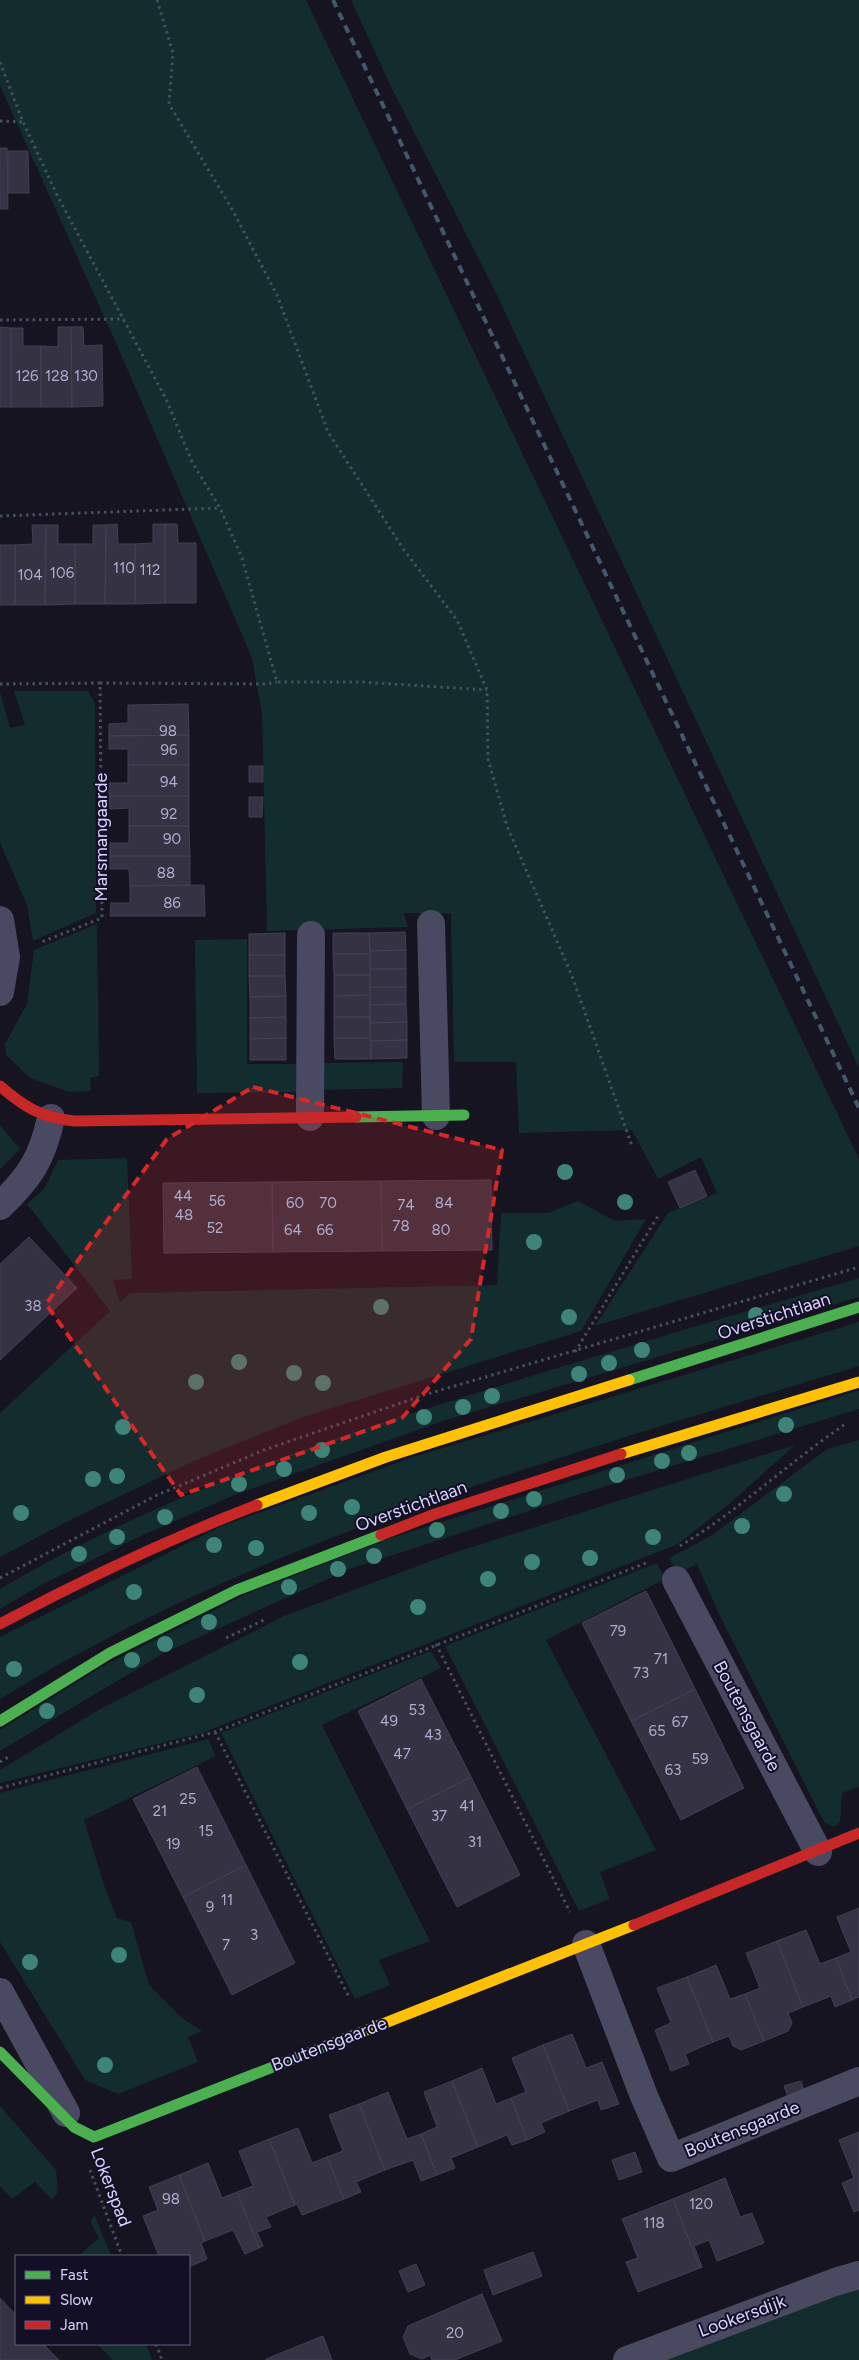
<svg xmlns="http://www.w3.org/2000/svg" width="859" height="2360" font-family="Figtree,sans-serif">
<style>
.green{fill:#132c2d}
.building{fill:#343243;stroke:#433f54}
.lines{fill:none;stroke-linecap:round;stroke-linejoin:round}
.path{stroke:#44505f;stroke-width:3;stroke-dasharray:2.5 4;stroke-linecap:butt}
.street{stroke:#4a4962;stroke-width:28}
.fast{stroke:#4caf50;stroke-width:11}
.slow{stroke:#ffc107;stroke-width:11}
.jam{stroke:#c62828;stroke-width:11}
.rail{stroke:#43596b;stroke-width:4;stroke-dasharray:8 6;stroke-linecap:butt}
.tree{fill:#3e8478}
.marked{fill:#d62828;fill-opacity:0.2;stroke:#d62828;stroke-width:4;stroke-dasharray:10 6;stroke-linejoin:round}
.labels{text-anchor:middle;stroke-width:4;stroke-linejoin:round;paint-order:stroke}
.number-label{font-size:15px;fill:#b0acd0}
.street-label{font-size:18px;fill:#d9d4ff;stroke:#130f26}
</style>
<rect width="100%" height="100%" fill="#161421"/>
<!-- green -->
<path class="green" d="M0,0H306L859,1159V1246L595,1326L668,1213L717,1193L701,1157L658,1179L632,1130L519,1133L516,1062H454L451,914L404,913L408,927L267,931L262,713L252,658L116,343L0,86Z
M351,0H859V1068L495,291L391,87Z
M14,691H88L95,703L96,913L33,941L27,905L0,843V692L10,728L25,725Z
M97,924L99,1076L90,1078L91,1091L69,1092L30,1078L6,1055L5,1044L27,1004L34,950Z
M247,939V1064H297L298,1092L197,1093L195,940Z
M403,1062L402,1088L323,1090V1063Z
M0,1125L20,1149L1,1168H0Z
M127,1158L132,1279L113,1280L120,1302L130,1293L497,1285L501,1213H548L578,1201L615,1221L646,1219L581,1331L303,1417L194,1461L72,1519L0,1557V1413L110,1311L27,1204L44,1189L58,1160Z
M859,1278V1297L443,1421L237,1494L145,1534L39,1586L0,1609V1589C153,1498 323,1440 493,1388C615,1350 737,1314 859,1278Z
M859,1322V1366C565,1456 264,1537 0,1699V1637L222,1526L413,1457Z
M859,1390V1409L590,1491L350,1569L164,1653L0,1751V1730L103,1666L244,1595L391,1538Z
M859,1440V1787L842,1793L840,1822L834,1827L824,1822L718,1612L697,1564L678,1573L669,1558L711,1536L827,1449Z
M795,1445L729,1504L678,1544L202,1733L0,1783V1770L102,1708L284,1616L450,1554Z
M657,1563L665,1579L546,1640L656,1850L600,1872L610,1899L579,1911L445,1646Z
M431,1651L441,1668L322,1725L430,1941L379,1960L390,1985L355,1999L221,1733Z
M208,1739L216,1756L84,1820L105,1888L117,1918L131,1922L149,1985L182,2018L202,2031L188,2037L198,2062L118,2094L85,2080L0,1942V1793Z
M0,2106L56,2170L58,2192L52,2200L35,2182L12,2199L0,2186Z
M94,2214L111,2256H78L99,2238L91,2222Z
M859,2289V2360H660L800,2306Z
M97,2344H146L152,2360H113Z"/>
<!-- building -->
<path class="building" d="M0,148H7L8,209H0Z
M8,151H28L29,193H8Z
M0,327L11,328V407H0Z
M58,327H71L72,407H41V346L58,347Z
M71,327H83L84,346L102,345L103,406L72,407Z
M11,328H23V346H41V407H11Z
M117,524L118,544H135V604H105L106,525Z
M153,524H165V603L135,604V544L153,543Z
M165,524H177L178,543H196V603H165Z
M32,525H46L45,605H15V545L33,544Z
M46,525H58V544H75V604L45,605Z
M93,525H106L105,604H75V544H93Z
M0,545H15V605H0Z
M188,704L189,735L109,736V724L128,723V705Z
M189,735V765H128V749H109V736Z
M128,765H189V796H109V783H128Z
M249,766H263V782H249Z
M109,796H189V826H129V808L110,809Z
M249,797H263L262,817H249Z
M129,826H189L190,856H110V843H129Z
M110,856H190V885L130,886L129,869H110Z
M204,885L205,916H110L111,903H130V886Z
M405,932L406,950L370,951L369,933Z
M285,933V955H249V934Z
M333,933H369L370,954H333Z
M406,950V969H370V951Z
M333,954H370V975H334Z
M249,955H285V976H249Z
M370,969H406V987H370Z
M334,975H370V995L334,996Z
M249,976H285L286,996L250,997Z
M370,987H406V1004L370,1005Z
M370,995V1017H334V996Z
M286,996V1017L250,1018V997Z
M406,1004L407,1022L370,1023V1005Z
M286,1017V1038L250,1039V1018Z
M334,1017H370V1038H334Z
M407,1022V1040L371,1041L370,1023Z
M286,1038V1060H250V1039Z
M334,1038H370L371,1059H335Z
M407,1040V1058L371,1059V1041Z
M695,1170L707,1196L680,1208L668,1182Z
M491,1180L492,1250L382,1251L381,1181Z
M381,1181L382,1251L273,1252L272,1182Z
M272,1182L273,1252L164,1253L163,1183Z
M29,1237L77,1288L0,1360V1264Z
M646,1591L695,1689L631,1721L582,1623Z
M421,1679L471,1777L407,1809L358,1711Z
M695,1689L744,1788L681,1820L631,1721Z
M197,1767L246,1865L183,1897L133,1799Z
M471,1777L520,1875L457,1907L407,1809Z
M246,1865L295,1963L232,1995L183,1897Z
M859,1908V1997L852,2000L836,1958L851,1952L837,1917Z
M806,1930L820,1964L836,1958L852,2000L835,2007L831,1996L803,2007L777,1941Z
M777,1941L803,2007L788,2013L792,2023L788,2031L764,2041L745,1994L760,1988L746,1953Z
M716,1965L730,1999L745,1994L764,2041L741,2050L733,2046L729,2036L713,2042L687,1977Z
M687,1977L713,2042L685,2054L689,2064L671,2071L655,2030L671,2023L657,1988Z
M572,2034L586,2068L602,2062L619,2104L601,2110L598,2100L569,2111L543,2045Z
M543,2045L569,2111L541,2123L545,2132L527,2140L511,2098L526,2092L512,2058Z
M482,2068L496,2104L511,2098L527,2140L512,2145L507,2135L478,2147L452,2081Z
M452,2081L478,2147L451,2158L455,2168L437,2175L421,2134L437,2127L424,2092Z
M801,2081L804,2091L788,2097L784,2086Z
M388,2092L407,2139L421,2134L437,2175L421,2181L413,2160L385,2170L359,2104Z
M359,2104L385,2170L356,2182L361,2192L344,2199L327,2157L343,2151L329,2115Z
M298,2128L312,2163L327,2157L344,2199L302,2215L297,2204L295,2205L269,2139Z
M859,2132V2210L854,2212L842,2183L854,2178L839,2140Z
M269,2139L295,2205L266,2217L271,2227L257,2232L263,2246L259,2248L237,2192L253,2186L239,2151Z
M635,2152L642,2172L619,2180L612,2160Z
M208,2163L222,2198L237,2192L259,2248L245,2254L233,2230L205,2241L179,2175Z
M179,2175L205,2241L201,2243L207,2259L189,2267V2256H159L143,2216L158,2210L149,2187Z
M725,2178L740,2217L752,2213L764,2243L717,2261L709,2240L694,2246L702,2267L700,2268L673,2199Z
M673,2199L700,2268L638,2292L626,2262L638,2258L622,2219Z
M533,2252L542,2276L493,2295L484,2270Z
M416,2264L425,2285L408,2292L399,2271Z
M482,2294L502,2341L455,2360H432L430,2355L422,2359L410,2354L403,2337L408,2326Z
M0,2298L16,2315V2344H43L59,2360H0Z
M323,2336L332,2360H266V2359Z"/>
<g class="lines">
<!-- path -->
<path class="path" d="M157,0L173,53L169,104L233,211L277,295L328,432L404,550L457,620L487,690L488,759L507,826L572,976L632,1146
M0,62L23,122L58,197L166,399L192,462L220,508L242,558L277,682H361L487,690
M0,121L23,122
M0,320L124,319
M0,516L220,508
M100,683L265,684L277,682
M0,684L100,683L102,918L39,943
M575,1352L658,1216
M680,1546C738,1511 788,1463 844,1425
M0,1578L155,1496L264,1450L424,1395L859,1267
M226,1638L266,1619
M436,1644L570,1912
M215,1732L350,1999
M0,1762L10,1756
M0,1788L215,1732L646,1563
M90,2170L122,2256
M156,2344L162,2360"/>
<!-- street -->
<path class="street" d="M0,920L6,957L0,992
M431,924L436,1116
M310,1117L311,935
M0,1206C30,1177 42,1159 51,1118
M676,1580L818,1852
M586,1944L644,2096L671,2158L859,2081
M0,1992L66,2113
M627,2360L835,2282L859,2275"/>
<!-- fast -->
<path class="fast" d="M356,1117L464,1115
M629,1380L859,1307
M0,1721L110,1653L237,1590L381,1535
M0,2052L74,2127L94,2137L362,2032"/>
<!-- slow -->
<path class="slow" d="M621,1454L859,1382
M257,1505L386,1457L629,1380
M362,2032L634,1925"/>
<!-- jam -->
<path class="jam" d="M0,1086C25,1108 41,1117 74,1121L356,1117
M381,1535L435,1514L621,1454
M0,1624C84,1579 169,1539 257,1505
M634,1925L859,1833"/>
<!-- rail -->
<path class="rail" d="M333,0L859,1108"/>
</g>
<!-- trees -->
<g class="tree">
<circle cx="565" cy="1172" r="8"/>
<circle cx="625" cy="1202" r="8"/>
<circle cx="534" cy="1242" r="8"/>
<circle cx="381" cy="1307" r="8"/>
<circle cx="756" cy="1315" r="8"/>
<circle cx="569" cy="1317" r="8"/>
<circle cx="642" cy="1350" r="8"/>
<circle cx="239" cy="1362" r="8"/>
<circle cx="609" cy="1363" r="8"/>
<circle cx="294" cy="1373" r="8"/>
<circle cx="579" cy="1374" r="8"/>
<circle cx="196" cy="1382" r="8"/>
<circle cx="323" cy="1383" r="8"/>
<circle cx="492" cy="1396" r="8"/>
<circle cx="463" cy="1407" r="8"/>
<circle cx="424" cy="1417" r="8"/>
<circle cx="786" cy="1425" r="8"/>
<circle cx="123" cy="1427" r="8"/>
<circle cx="322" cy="1450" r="8"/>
<circle cx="689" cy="1453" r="8"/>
<circle cx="662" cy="1461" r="8"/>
<circle cx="284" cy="1469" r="8"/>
<circle cx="617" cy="1475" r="8"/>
<circle cx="117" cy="1476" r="8"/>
<circle cx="93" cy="1479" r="8"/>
<circle cx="239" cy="1484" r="8"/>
<circle cx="784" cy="1494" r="8"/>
<circle cx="534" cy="1499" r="8"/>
<circle cx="352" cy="1507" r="8"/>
<circle cx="501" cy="1511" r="8"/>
<circle cx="21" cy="1513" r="8"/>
<circle cx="309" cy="1513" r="8"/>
<circle cx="165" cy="1517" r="8"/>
<circle cx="742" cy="1526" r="8"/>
<circle cx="437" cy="1530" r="8"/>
<circle cx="117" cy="1537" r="8"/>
<circle cx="653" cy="1537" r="8"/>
<circle cx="214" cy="1545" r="8"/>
<circle cx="256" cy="1548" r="8"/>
<circle cx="79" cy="1554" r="8"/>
<circle cx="374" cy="1556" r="8"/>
<circle cx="590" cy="1558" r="8"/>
<circle cx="532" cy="1562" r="8"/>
<circle cx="338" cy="1569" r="8"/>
<circle cx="488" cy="1579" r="8"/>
<circle cx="289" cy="1587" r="8"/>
<circle cx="134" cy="1592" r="8"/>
<circle cx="418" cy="1607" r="8"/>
<circle cx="209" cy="1622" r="8"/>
<circle cx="165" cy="1644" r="8"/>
<circle cx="132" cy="1660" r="8"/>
<circle cx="300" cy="1662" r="8"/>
<circle cx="14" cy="1669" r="8"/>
<circle cx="197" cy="1695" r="8"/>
<circle cx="47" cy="1711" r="8"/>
<circle cx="119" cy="1955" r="8"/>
<circle cx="30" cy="1962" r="8"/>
<circle cx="105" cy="2065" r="8"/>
</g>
<!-- marked area -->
<path class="marked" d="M253,1087L502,1150L471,1339L402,1418L181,1495L46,1304L167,1139Z"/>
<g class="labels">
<!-- number labels -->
<g class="number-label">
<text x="27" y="381">126</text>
<text x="57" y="381">128</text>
<text x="86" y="381">130</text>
<text x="124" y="573">110</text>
<text x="150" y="575">112</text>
<text x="62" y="578">106</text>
<text x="30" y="580">104</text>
<text x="168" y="736">98</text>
<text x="169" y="755">96</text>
<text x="169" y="787">94</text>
<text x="169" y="819">92</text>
<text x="172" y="844">90</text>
<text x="166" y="878">88</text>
<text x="172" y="908">86</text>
<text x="183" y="1201">44</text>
<text x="217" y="1206">56</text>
<text x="295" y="1208">60</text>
<text x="328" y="1208">70</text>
<text x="444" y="1208">84</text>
<text x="406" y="1210">74</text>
<text x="184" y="1220">48</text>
<text x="401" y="1231">78</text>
<text x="215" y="1233">52</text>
<text x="293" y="1235">64</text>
<text x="325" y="1235">66</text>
<text x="441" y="1235">80</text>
<text x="33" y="1311">38</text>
<text x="618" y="1636">79</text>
<text x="661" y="1664">71</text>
<text x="641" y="1678">73</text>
<text x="417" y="1715">53</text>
<text x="389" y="1726">49</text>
<text x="680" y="1727">67</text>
<text x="657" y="1736">65</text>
<text x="433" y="1740">43</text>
<text x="402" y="1759">47</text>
<text x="700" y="1764">59</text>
<text x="673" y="1775">63</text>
<text x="188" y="1804">25</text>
<text x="467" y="1811">41</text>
<text x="160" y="1816">21</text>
<text x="439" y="1821">37</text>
<text x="206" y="1836">15</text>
<text x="475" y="1847">31</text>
<text x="173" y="1849">19</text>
<text x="227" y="1905">11</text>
<text x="210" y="1912">9</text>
<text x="254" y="1940">3</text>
<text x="226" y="1950">7</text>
<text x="171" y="2204">98</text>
<text x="701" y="2209">120</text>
<text x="654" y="2228">118</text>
<text x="455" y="2338">20</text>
</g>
<!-- street labels -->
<g class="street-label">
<text transform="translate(101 837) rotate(-90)" y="6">Marsmangaarde</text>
<text transform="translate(774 1316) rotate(-18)" y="6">Overstichtlaan</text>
<text transform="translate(411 1506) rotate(-20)" y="6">Overstichtlaan</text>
<text transform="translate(747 1716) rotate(62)" y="6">Boutensgaarde</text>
<text transform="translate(329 2044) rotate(-21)" y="6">Boutensgaarde</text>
<text transform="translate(742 2129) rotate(-22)" y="6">Boutensgaarde</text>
<text transform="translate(111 2187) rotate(69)" y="6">Lokerspad</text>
<text transform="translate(742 2316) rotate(-20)" y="6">Lookersdijk</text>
</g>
</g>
<!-- legend -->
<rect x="15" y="2255" width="175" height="90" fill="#130f26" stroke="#625e7d"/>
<rect x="25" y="2271" width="25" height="8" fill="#4caf50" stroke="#625e7d"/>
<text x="60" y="2280" font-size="15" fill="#d9d4ff">Fast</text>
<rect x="25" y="2296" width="25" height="8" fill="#ffc107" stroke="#625e7d"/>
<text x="60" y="2305" font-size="15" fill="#d9d4ff">Slow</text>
<rect x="25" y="2321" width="25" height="8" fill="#c62828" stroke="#625e7d"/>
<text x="60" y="2330" font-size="15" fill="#d9d4ff">Jam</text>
</svg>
